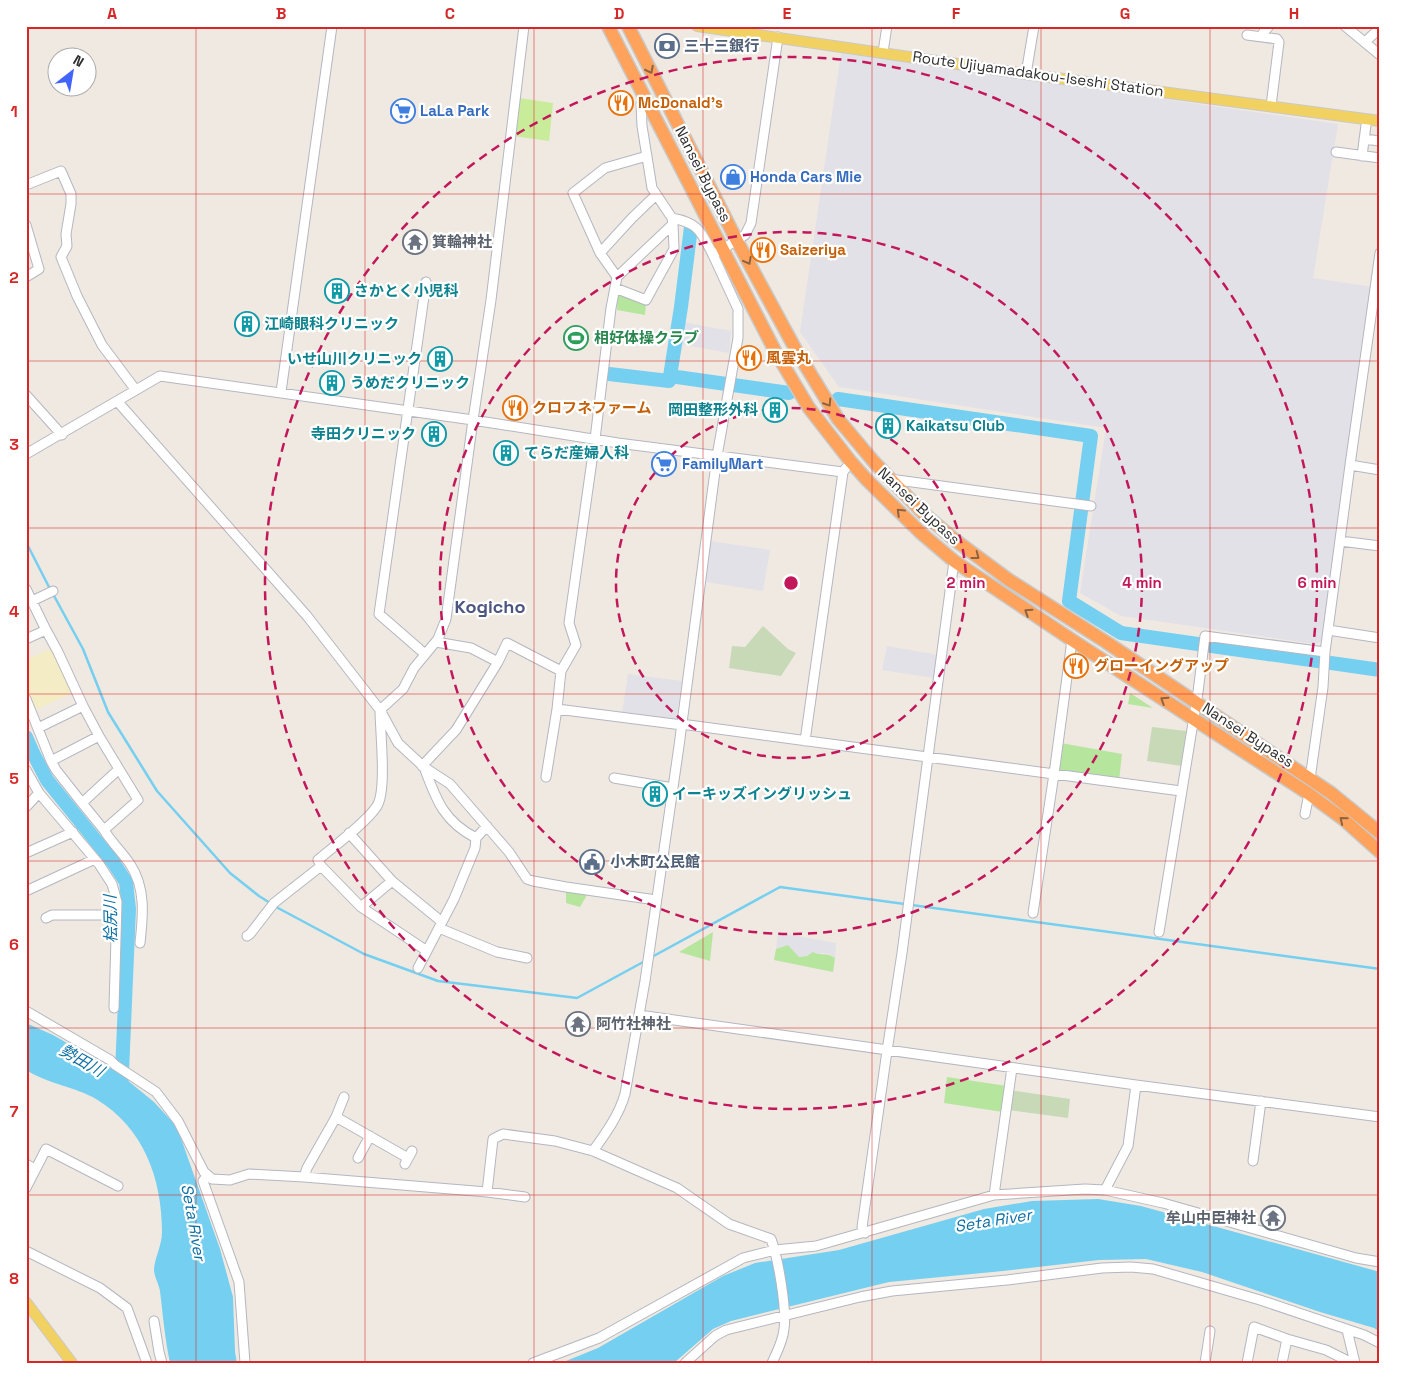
<svg xmlns="http://www.w3.org/2000/svg" width="1406" height="1389" font-family="'Space Grotesk','Noto Sans JP',sans-serif">
<style>
.industrial{fill:#e3e1e8}
.green{fill:#b6e59e}
.sand{fill:#f3ecc5}
.cemetery{fill:#c8d9b8}
.pitch{fill:#c9ec9a}
.water{fill:#75cff0}
.lines{fill:none;stroke-linecap:round;stroke-linejoin:round}
.stream{stroke:#75cff0;stroke-width:2.5}
.river{stroke:#75cff0;stroke-width:14}
.minor-casing{stroke:#b4b7c1;stroke-width:11}
.major-casing{stroke:#c9c9c9;stroke-width:12}
.highway-casing{stroke:#c9c9c9;stroke-width:15}
.minor{stroke:#fff;stroke-width:9}
.major{stroke:#f2d163;stroke-width:10}
.highway{stroke:#ffa35c;stroke-width:12}
.oneway{stroke:#8c6343}
.grid{fill:none;stroke:#d62828;stroke-width:1;stroke-opacity:0.55}
.ring{fill:none;stroke:#c2185b;stroke-width:2.5;stroke-dasharray:9 6}
.labels{text-anchor:middle;stroke-width:4.5;stroke-linejoin:round;paint-order:stroke}
.service-label{font-size:15px;font-weight:bold;fill:#4e5e75;stroke:#fff;text-anchor:start}
.street-label{font-size:15px;fill:#2e2e2e;stroke:#fff}
.food-label{font-size:15px;font-weight:bold;fill:#c56008;stroke:#fff;text-anchor:start}
.shop-label{font-size:15px;font-weight:bold;fill:#366cbe;stroke:#fff;text-anchor:start}
.worship-label{font-size:15px;font-weight:bold;fill:#5b616d;stroke:#fff;text-anchor:start}
.culture-label{font-size:15px;font-weight:bold;fill:#0d838f;stroke:#fff;text-anchor:start}
.leisure-label{font-size:15px;font-weight:bold;fill:#27864d;stroke:#fff;text-anchor:start}
.water-label{font-size:16px;font-style:italic;fill:#0d6fa3;stroke:#fff}
.quarter-label{font-size:18px;font-weight:bold;fill:#4d5680;stroke:#fff}
.centre{fill:#c2185b;stroke:#fff;stroke-width:2.5}
.ring-label{font-size:15px;text-anchor:middle;font-weight:bold;fill:#c2185b;stroke:#fff;stroke-width:4.5;stroke-linejoin:round;paint-order:stroke}
.neatline{fill:none;stroke:#d62828;stroke-width:2}
.grid-label{font-size:16px;text-anchor:middle;font-weight:bold;fill:#d62828}
</style>
<rect width="100%" height="100%" fill="#efe9e1"/>
<!-- industrial -->
<path class="industrial" d="M841,53L1338,124L1313,278L1373,287L1323,641L1315,644L1121,616L1080,593L1106,428L839,387L800,332Z
M683,322L731,331L729,353L680,344Z
M710,541L770,550L763,591L706,582Z
M887,646L938,655L934,678L882,670Z
M628,674L682,681L676,721L622,713Z
M778,932L780,933L836,943L835,958L830,954L824,953L799,957L787,945L776,949Z"/>
<!-- green -->
<path class="green" d="M618,293L646,303L645,315L617,310Z
M1130,693L1153,708L1128,704Z
M1061,743L1122,754L1119,781L1057,772Z
M566,890L588,893L580,907L566,903Z
M713,932L710,961L679,952Z
M788,945L799,957L807,956L813,952C815,953 817,954 819,954C826,955 828,953 835,958L833,972L774,960L776,949Z
M947,1077L1007,1086L1003,1112L944,1103Z"/>
<!-- sand -->
<path class="sand" d="M52,648L74,692L35,710L26,688V660Z"/>
<!-- cemetery -->
<path class="cemetery" d="M763,626L788,649L796,653L781,676L729,668L732,646L745,647Z
M1152,727L1186,731L1182,766L1147,761Z
M1010,1090L1070,1099L1068,1118L1008,1110Z"/>
<!-- pitch -->
<path class="pitch" d="M519,98L553,103L549,141L513,136Z"/>
<!-- water -->
<path class="water" d="M26,1023L53,1035L116,1071L154,1102L177,1127L220,1249L233,1297L235,1352L237,1363H170C165,1339 163,1316 160,1291C159,1284 154,1277 154,1269C155,1257 162,1245 162,1232C162,1179 144,1128 96,1099C76,1087 48,1084 26,1070Z
M1098,1199L1141,1206L1380,1272V1332L1374,1328L1320,1312L1202,1272L1146,1259L1099,1260L1003,1271L889,1282L731,1321L713,1329L674,1363H561L598,1348L723,1276L755,1263L839,1250L984,1209L1032,1201Z"/>
<g class="lines">
<!-- stream -->
<path class="stream" d="M26,542L50,589
M53,594L83,649L108,712L157,791L230,873L259,896L278,908L364,954L438,981L577,998L645,961
M650,958L780,887L1380,969"/>
<!-- river -->
<path class="river" d="M609,374L669,381L670,376L789,393
M670,376L681,307L691,227
M838,399L1091,436L1069,601L1121,633L1380,670
M26,737L33,753L47,780L113,862L126,882L129,909L121,1095"/>
<defs>
<path id="minor" d="M1345,26L1380,55
M1247,35L1277,39L1279,42L1271,106
M1263,36V33L1269,26
M1365,42L1380,28
M883,52L887,26
M1026,74L1034,26
M641,104L642,126L652,188L672,218L673,224L617,277L611,308L595,439L569,623L576,645L561,671L557,709L682,725
M1364,139L1380,141
M1336,152L1380,158
M1362,156L1366,125
M26,185L61,171L71,194V204L66,234L67,246L61,257L77,296L102,345L135,389
M672,218C699,223 701,232 713,255
M26,225L39,269L26,277
M600,253L573,193L605,168L647,156
M617,277L600,253L632,218L656,195
M615,288L646,300L674,249L673,224
M281,392L332,26
M26,395L62,435
M117,401L307,616L380,710L398,743L424,767L450,784L509,852L527,879L533,881L566,887L656,900
M26,454L160,376L473,420L618,443L843,472
M1350,465L1380,470
M890,479L1091,506
M1340,541L1380,546
M26,589L46,630L26,639
M32,601L53,591
M1328,630L1380,638
M436,642L471,648L498,662L507,643L561,671
M425,654L379,614L426,282
M26,699L51,761
M83,706L99,736L51,761L56,770L82,803L119,769L99,736
M681,724L1181,791
M38,728L83,706L58,652L46,630
M805,741L843,472L846,468
M422,766L456,730L498,662
M424,767C436,799 443,821 476,838
M26,770L39,793L99,864L112,884L117,902L114,1008
M546,777L557,709
M614,778L673,788
M1310,779L1323,687L1325,652L1350,465L1380,253
M82,803L104,830L138,800L119,769
M26,807L39,793
M1305,814L1309,794
M104,830C111,842 122,852 130,864C146,888 143,916 140,943
M349,833L392,881L442,922
M26,853L73,832
M26,891L95,859
M361,907L392,881
M1033,913L1054,774L1072,640
M46,918L52,915H103L116,920
M439,928L497,952L527,958
M1159,932L1198,692L1205,636L1325,652
M247,936L250,934L274,903L321,866
M427,951L361,907L321,866L318,860C333,847 367,822 377,806C387,790 380,731 380,710L403,689L414,668L438,639L446,619L473,420L491,300L524,26
M418,968L454,899L475,848L476,838L487,826
M26,1011L110,1060L115,1065L156,1092L178,1121L204,1172L212,1179L230,1180L249,1174L304,1177L487,1192L525,1197
M639,1015L1136,1085L1380,1117
M336,1117L408,1158
M593,1151C606,1133 619,1115 625,1094L645,981L679,746L717,456L738,338V309L713,255L745,235L751,223L778,37
M358,1158L370,1136
M1253,1161L1261,1101
M26,1164L35,1169
M405,1164L412,1151
M207,1176L203,1181L239,1282L245,1363
M304,1177L307,1168L336,1117L344,1097
M26,1188L46,1149L118,1186
M1105,1190L1128,1146L1136,1085
M487,1192L493,1139L503,1134L555,1141L593,1151L677,1188L729,1224L771,1239C778,1258 787,1309 784,1329C783,1341 777,1352 772,1363
M994,1195L1012,1068
M865,1233L862,1227L887,1051L902,953L954,561
M26,1251L100,1288L127,1308L147,1363
M154,1321L159,1352L162,1363
M1347,1330L1355,1363
M533,1363L599,1338L743,1258L775,1250L816,1246L994,1195L1085,1189L1105,1190L1163,1203L1356,1258L1380,1262
M685,1363L715,1336L726,1330L860,1297L892,1291L1007,1280L1102,1268L1131,1267L1153,1269L1260,1300L1364,1335L1380,1343
M1205,1363L1210,1331
M1247,1363L1254,1327L1287,1339L1326,1350L1352,1363
M1282,1363L1287,1339"/>
<path id="major" d="M697,26L1026,74L1380,121
M26,1302L72,1363"/>
<path id="highway" d="M608,26L775,351L809,408L851,462L867,480L921,533L954,561L1072,640L1309,794L1343,819L1380,852
M628,26L737,241L796,350L838,419L874,462L923,513L955,540L1009,580L1106,642L1331,793L1380,833"/>
</defs>
<!-- minor casing -->
<use href="#minor" class="minor-casing"/>
<!-- major casing -->
<use href="#major" class="major-casing"/>
<!-- highway casing -->
<use href="#highway" class="highway-casing"/>
<!-- minor -->
<use href="#minor" class="minor"/>
<!-- major -->
<use href="#major" class="major"/>
<!-- highway -->
<use href="#highway" class="highway"/>
</g>
<!-- one-way arrows -->
<defs><path id="oneway-chevron" d="M-2-3.5L2.5 0L-2 3.5" fill="none" stroke-width="1.6" stroke-linecap="round" stroke-linejoin="round" transform="scale(1.25)"/></defs>
<g class="oneway">
<use href="#oneway-chevron" transform="translate(650 70) rotate(63)"/>
<use href="#oneway-chevron" transform="translate(748 261) rotate(62)"/>
<use href="#oneway-chevron" transform="translate(828 403) rotate(57)"/>
<use href="#oneway-chevron" transform="translate(900 512) rotate(-136)"/>
<use href="#oneway-chevron" transform="translate(976 556) rotate(37)"/>
<use href="#oneway-chevron" transform="translate(1028 612) rotate(-147)"/>
<use href="#oneway-chevron" transform="translate(1164 700) rotate(-147)"/>
<use href="#oneway-chevron" transform="translate(1343 820) rotate(-141)"/>
</g>
<!-- grid -->
<path class="grid" d="M196,26V1363M365,26V1363M534,26V1363M703,26V1363M872,26V1363M1041,26V1363M1210,26V1363M26,194H1380M26,361H1380M26,528H1380M26,694H1380M26,861H1380M26,1028H1380M26,1195H1380"/>
<!-- distance rings -->
<g class="ring">
<circle cx="791" cy="583" r="175"/>
<circle cx="791" cy="583" r="351"/>
<circle cx="791" cy="583" r="526"/>
</g>
<!-- icons -->
<defs>
<symbol id="bank-ring" viewBox="-11 -11 22 22"><circle r="9.5" fill="#fff" stroke="#5c6f8a" stroke-width="1.5"/><path d="M-6-4H6V4H-6ZM0-2.3a2.3 2.3 0 1 0 0 4.6a2.3 2.3 0 1 0 0-4.6Z" fill="#5c6f8a"/></symbol>
<symbol id="restaurant-ring" viewBox="-11 -11 22 22"><circle r="9.5" fill="#fff" stroke="#e8710a" stroke-width="1.5"/><path d="M-5-6h1v4h1v-4h1v4h1v-4h1v5L-1.5 .5V6h-2V.5L-5-1ZM5-6V6H3V1.5H1.5Q1.5-4 5-6Z" fill="#e8710a"/></symbol>
<symbol id="supermarket-ring" viewBox="-11 -11 22 22"><circle r="9.5" fill="#fff" stroke="#3f7fe0" stroke-width="1.5"/><path d="M-6-5.5h2.5l.6 2H6L4.5 2H-2.5L-4.4-4H-6ZM-1.5 3.2a1.3 1.3 0 1 0 .1 0ZM3 3.2a1.3 1.3 0 1 0 .1 0Z" fill="#3f7fe0"/></symbol>
<symbol id="shop-ring" viewBox="-11 -11 22 22"><circle r="9.5" fill="#fff" stroke="#3f7fe0" stroke-width="1.5"/><path d="M-5-2.5h2.3a2.7 3.5 0 0 1 5.4 0H5L5.5 6h-11ZM-1.5-2.5h3a1.5 2.3 0 0 0-3 0Z" fill="#3f7fe0"/></symbol>
<symbol id="temple-ring" viewBox="-11 -11 22 22"><circle r="9.5" fill="#fff" stroke="#6b7280" stroke-width="1.5"/><path d="M0-6L5-2H3V0L6.5 2.5H4V6H1.5V3h-3V6H-4V2.5H-6.5L-3 0V-2H-5Z" fill="#6b7280"/></symbol>
<symbol id="building-ring" viewBox="-11 -11 22 22"><circle r="9.5" fill="#fff" stroke="#0f9aa8" stroke-width="1.5"/><path d="M-4-6H4V6H1V3H-1V6H-4ZM-2.5-4.3h1.7v1.8h-1.7ZM.8-4.3h1.7v1.8H.8ZM-2.5-1h1.7V.8h-1.7ZM.8-1h1.7V.8H.8Z" fill="#0f9aa8"/></symbol>
<symbol id="stadium-ring" viewBox="-11 -11 22 22"><circle r="9.5" fill="#fff" stroke="#2e9e5b" stroke-width="1.5"/><path d="M0-5a6.5 5 0 1 0 0 10a6.5 5 0 1 0 0-10ZM-3.5-1.8h7v3.6h-7Z" fill="#2e9e5b"/></symbol>
<symbol id="civic-ring" viewBox="-11 -11 22 22"><circle r="9.5" fill="#fff" stroke="#5c6f8a" stroke-width="1.5"/><path d="M-.6-6.5H3V-4.5H.6V-3L4-1V1h2V6H-6V1h2V-1L-.6-3ZM-1.2 2.5V6h2.4V2.5Z" fill="#5c6f8a"/></symbol>
</defs>
<g fill-rule="evenodd">
<use href="#bank-ring" x="653" y="32" width="28" height="28"/>
<use href="#restaurant-ring" x="607" y="89" width="28" height="28"/>
<use href="#supermarket-ring" x="389" y="97" width="28" height="28"/>
<use href="#shop-ring" x="719" y="163" width="28" height="28"/>
<use href="#temple-ring" x="401" y="228" width="28" height="28"/>
<use href="#restaurant-ring" x="749" y="236" width="28" height="28"/>
<use href="#building-ring" x="323" y="277" width="28" height="28"/>
<use href="#building-ring" x="233" y="310" width="28" height="28"/>
<use href="#stadium-ring" x="562" y="324" width="28" height="28"/>
<use href="#restaurant-ring" x="735" y="344" width="28" height="28"/>
<use href="#building-ring" x="426" y="345" width="28" height="28"/>
<use href="#building-ring" x="318" y="369" width="28" height="28"/>
<use href="#restaurant-ring" x="501" y="394" width="28" height="28"/>
<use href="#building-ring" x="761" y="396" width="28" height="28"/>
<use href="#building-ring" x="874" y="412" width="28" height="28"/>
<use href="#building-ring" x="420" y="420" width="28" height="28"/>
<use href="#building-ring" x="492" y="439" width="28" height="28"/>
<use href="#supermarket-ring" x="650" y="450" width="28" height="28"/>
<use href="#restaurant-ring" x="1062" y="652" width="28" height="28"/>
<use href="#building-ring" x="641" y="780" width="28" height="28"/>
<use href="#civic-ring" x="578" y="848" width="28" height="28"/>
<use href="#temple-ring" x="564" y="1010" width="28" height="28"/>
<use href="#temple-ring" x="1259" y="1204" width="28" height="28"/>
</g>
<g class="labels">
<!-- service labels -->
<g class="service-label">
<text x="684" y="51">三十三銀行</text>
<text x="610" y="867">小木町公民館</text>
</g>
<!-- street labels -->
<g class="street-label">
<text transform="translate(1038 74) rotate(8)" y="5">Route Ujiyamadakou-Iseshi Station</text>
<text transform="translate(703 174) rotate(63)" y="5">Nansei Bypass</text>
<text transform="translate(919 506) rotate(43)" y="5">Nansei Bypass</text>
<text transform="translate(1248 735) rotate(33)" y="5">Nansei Bypass</text>
</g>
<!-- food labels -->
<g class="food-label">
<text x="638" y="108">McDonald's</text>
<text x="780" y="255">Saizeriya</text>
<text x="766" y="363">風雲丸</text>
<text x="532" y="413">クロフネファーム</text>
<text x="1094" y="671">グローイングアップ</text>
</g>
<!-- shop labels -->
<g class="shop-label">
<text x="420" y="116">LaLa Park</text>
<text x="750" y="182">Honda Cars Mie</text>
<text x="682" y="469">FamilyMart</text>
</g>
<!-- worship labels -->
<g class="worship-label">
<text x="432" y="247">箕輪神社</text>
<text x="596" y="1029">阿竹社神社</text>
<text x="1256" y="1223" text-anchor="end">牟山中臣神社</text>
</g>
<!-- culture labels -->
<g class="culture-label">
<text x="354" y="296">さかとく小児科</text>
<text x="264" y="329">江崎眼科クリニック</text>
<text x="422" y="364" text-anchor="end">いせ山川クリニック</text>
<text x="350" y="388">うめだクリニック</text>
<text x="758" y="415" text-anchor="end">岡田整形外科</text>
<text x="906" y="431">Kaikatsu Club</text>
<text x="416" y="439" text-anchor="end">寺田クリニック</text>
<text x="524" y="458">てらだ産婦人科</text>
<text x="672" y="799">イーキッズイングリッシュ</text>
</g>
<!-- leisure labels -->
<g class="leisure-label">
<text x="594" y="343">相好体操クラブ</text>
</g>
<!-- water labels -->
<g class="water-label">
<text transform="translate(110 919) rotate(-91)" y="6">桧尻川</text>
<text transform="translate(82 1060) rotate(30)" y="6">勢田川</text>
<text transform="translate(993 1220) rotate(-9)" y="6">Seta River</text>
<text transform="translate(194 1222) rotate(80)" y="6">Seta River</text>
</g>
<!-- quarter labels -->
<g class="quarter-label">
<text x="490" y="613">Kogicho</text>
</g>
</g>
<circle cx="791" cy="583" r="8" class="centre"/>
<g class="ring-label">
<text x="966" y="588">2 min</text>
<text x="1142" y="588">4 min</text>
<text x="1317" y="588">6 min</text>
</g>
<!-- border -->
<rect width="1406" height="1389" fill="none" stroke="#ffffff" stroke-width="55"/>
<!-- north arrow -->
<g transform="translate(72 72) rotate(31)"><circle r="24" fill="#ffffff" stroke="#ababab"/>
<path d="M0-4L9 19L0 12L-9 19Z" fill="#4264fb"/>
<text y="-8" font-size="14" font-weight="bold" text-anchor="middle" fill="#2e2e2e">N</text>
</g>
<rect x="28" y="28" width="1350" height="1334" class="neatline"/>
<g class="grid-label">
<text x="112" y="19">A</text>
<text x="281" y="19">B</text>
<text x="450" y="19">C</text>
<text x="619" y="19">D</text>
<text x="787" y="19">E</text>
<text x="956" y="19">F</text>
<text x="1125" y="19">G</text>
<text x="1294" y="19">H</text>
<text x="14" y="117">1</text>
<text x="14" y="283">2</text>
<text x="14" y="450">3</text>
<text x="14" y="617">4</text>
<text x="14" y="784">5</text>
<text x="14" y="950">6</text>
<text x="14" y="1117">7</text>
<text x="14" y="1284">8</text>
</g>
</svg>
